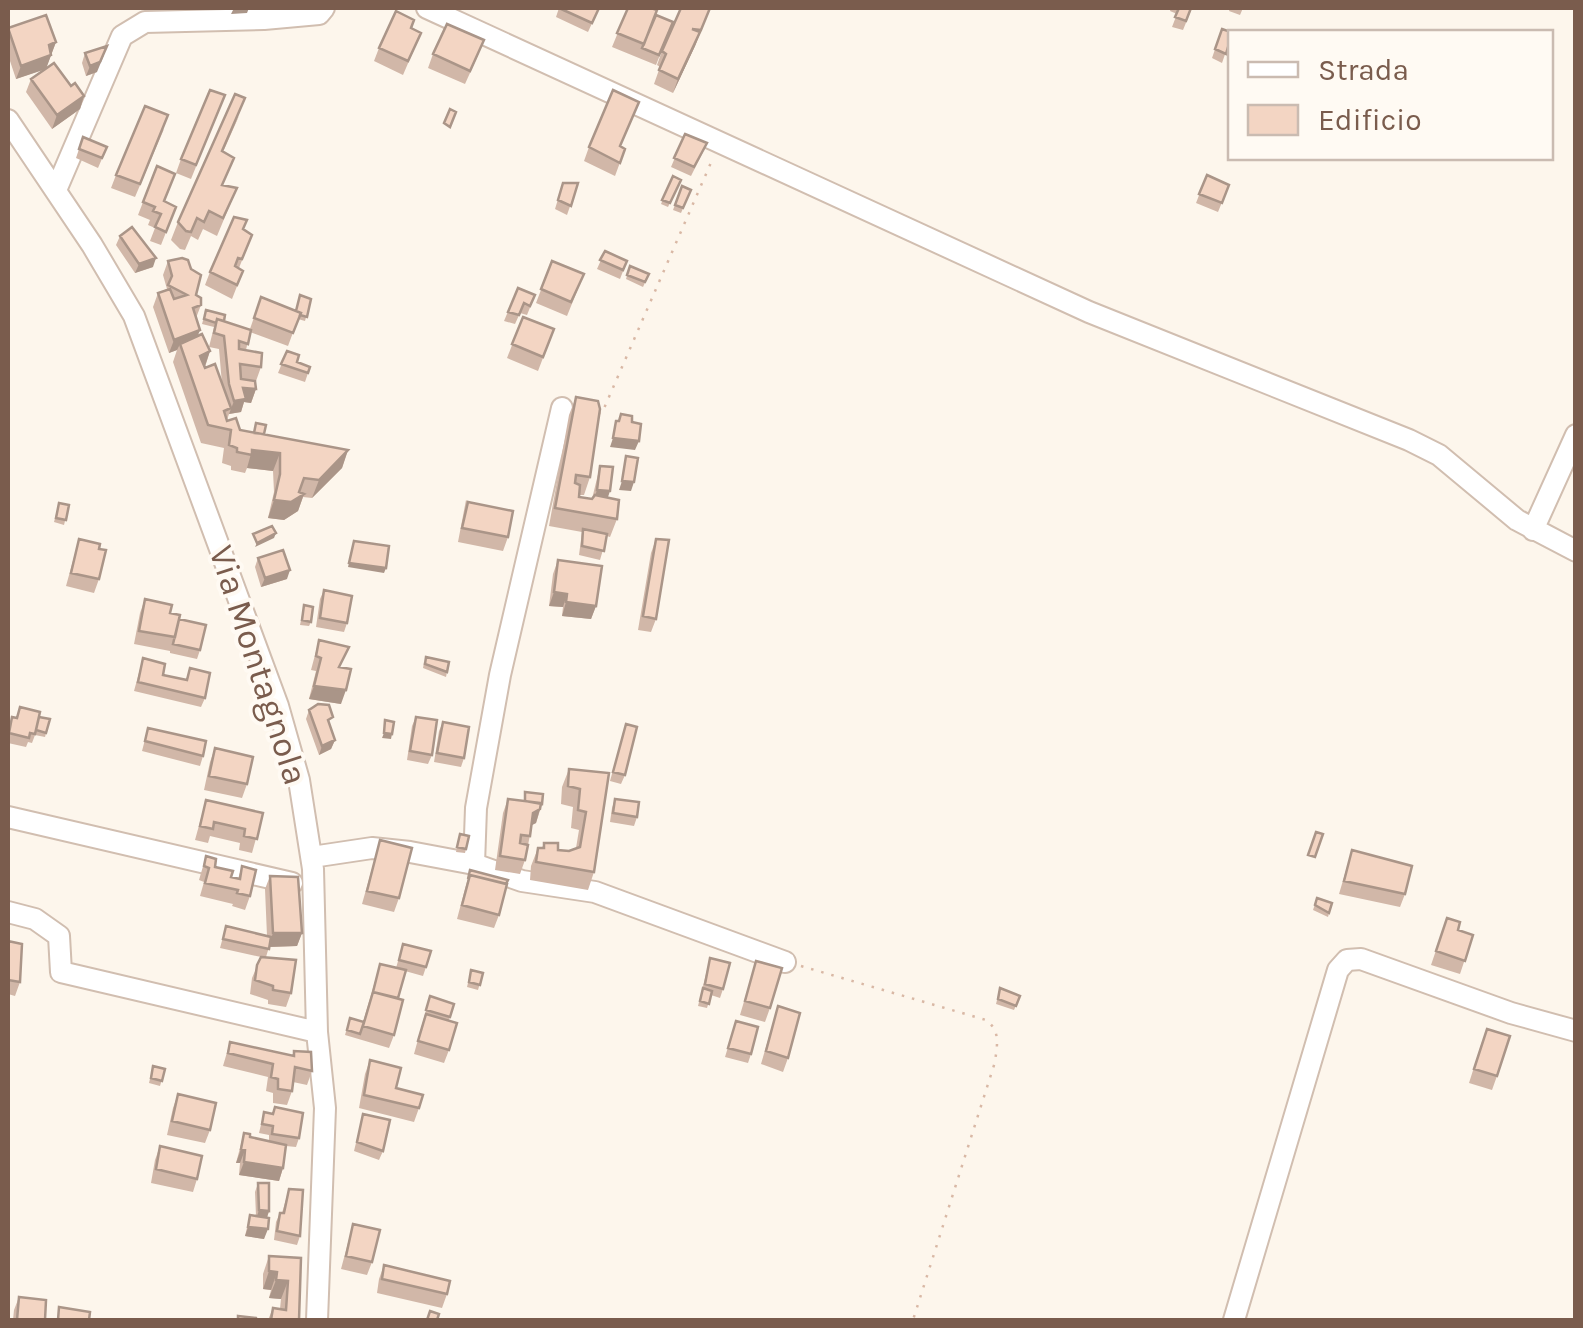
<svg xmlns="http://www.w3.org/2000/svg" width="1583" height="1328" font-family="Karla,sans-serif">
<style>
.lines{fill:none;stroke-linecap:round;stroke-linejoin:round}
.minor-casing{stroke:#d1beb0;stroke-width:24}
.path{stroke:#d9b8a5;stroke-width:2.5;stroke-dasharray:2.5 8;stroke-linecap:butt}
.minor{stroke:#fff;stroke-width:20}
.wall{fill:#d1b7a8}
.shaded-wall{fill:#aa9588}
.building{fill:#f3d5c3;stroke:#aa9588;stroke-width:2.5}
.labels{text-anchor:middle;stroke-width:8;stroke-linejoin:round;paint-order:stroke}
.street-label{font-size:35px;fill:#7a5c4d;stroke:#fffaf3}
</style>
<rect width="100%" height="100%" fill="#fdf6ec"/>
<g class="lines">
<defs>
<path id="minor" d="M427,8L1089,312L1409,440L1439,455L1517,520L1576,551
M8,120L92,245L134,316L278,706L299,780L313,869L317,1032L325,1108L317,1320
M56,190L122,36L145,22L264,19L319,14L324,8
M1533,530L1576,435
M8,817L292,883
M312,857L372,848L410,852L474,864L522,881L595,892L785,962
M474,864L476,808L500,675L562,408
M8,912L35,919L59,936L61,972L317,1032
M1234,1320L1338,970L1347,960L1361,959L1511,1013L1576,1031"/>
</defs>
<!-- minor casing -->
<use href="#minor" class="minor-casing"/>
<!-- path -->
<path class="path" d="M598,413H602L713,158
M801,966L986,1020C1001,1031 997,1045 995,1062L913,1320"/>
<!-- minor -->
<use href="#minor" class="minor"/>
</g>
<!-- wall -->
<path class="wall" d="M559,8H599L588,32L556,17Z
M628,8L656,15L673,22L656,65L612,47Z
M710,8L696,44L673,93L654,84L660,67L657,65L662,51Z
M1171,8H1192L1183,30L1172,27L1177,14L1170,11Z
M1230,8H1243L1240,15L1229,11Z
M8,28L56,42L46,68L84,96L80,109L52,129L26,92L31,79L45,69L16,79L8,55Z
M411,28L421,33L403,75L374,61L379,48Z
M1222,29L1230,40L1222,63L1212,58Z
M85,53L97,72L86,76L82,63Z
M479,53L465,84L428,68L433,54Z
M225,95L191,179L176,173L181,159Z
M239,116L223,152V185L237,188L217,236L203,229L198,240L191,236L185,250L180,249L171,240L178,222Z
M164,129L135,197L111,188L116,175Z
M685,134L703,152L691,176L671,167Z
M83,137L107,147L98,168L76,158Z
M621,146L625,149L615,176L584,161L589,147Z
M157,166L164,201L176,207L161,245L150,241L155,228L148,225L150,220L138,215Z
M1207,175L1229,185L1218,212L1196,203Z
M673,176L681,180L668,207L661,204Z
M563,183H578L567,215L555,209Z
M682,186L691,190L681,213L673,210Z
M244,229L252,235L239,268L243,271L232,299L205,285L210,272Z
M120,236L153,267L135,273L116,245Z
M605,251L627,261L620,279L597,269Z
M168,261L196,295L201,305L196,318L198,336L210,351L205,367L222,384L219,349L209,347L214,327L202,324L206,310L224,321L250,329L261,297L296,311L311,299L305,321L298,319L288,346L250,332L246,350L261,367L256,381L241,379L256,389L251,403L244,402L241,412L229,414L227,420L240,430L348,450L342,468L312,498L303,497L298,511L284,520L268,518L274,492L273,471L247,468L245,473L231,470V466L222,463L224,448L201,443L173,362L177,350L169,353L153,307L158,293L167,289L163,275Z
M552,261L584,274L567,316L536,303Z
M630,266L649,274L643,287L626,279Z
M518,288L535,295L527,315L520,313L515,324L504,321Z
M523,317L554,329L538,371L507,358Z
M287,351L297,362L310,367L305,382L278,373Z
M576,397L590,477L584,495H579V497L592,499L600,466L608,498L617,519L610,537L607,536L600,560L579,555L582,532L549,526L569,415Z
M466,500L508,537L503,551L458,542Z
M59,503L69,505L64,525L54,522Z
M79,539L99,549V579L94,593L66,586Z
M656,539V619L651,632L638,630L651,553Z
M258,558L287,579L261,587L255,567Z
M558,560L596,606L591,619L562,616L563,607L549,606L553,574Z
M324,590L347,623L344,632L316,627L320,599Z
M145,599L179,619L200,650L197,659L170,653V651L134,644L140,613Z
M304,605L311,622L309,626L300,625Z
M319,640L340,668L341,704L309,699L316,671L311,670Z
M143,658L163,675L186,680L190,668L205,698L201,707L134,691Z
M424,662L447,672L446,677L423,668Z
M20,707L39,717L50,719L45,737L35,735L32,743L28,742L26,747L8,743V721L10,722L16,718Z
M309,710L330,726L335,740L331,749L319,755L306,719Z
M416,717L432,755L428,764L407,760L412,726Z
M443,722L464,758L461,767L434,762L439,731Z
M626,724L625,775L621,784L610,781Z
M148,728L203,756L200,766L142,751Z
M215,748L247,784L242,798L204,790L210,762Z
M569,769L609,773L594,872L588,890L530,880L531,866L538,848H542L544,843L558,850L569,851L576,848L579,830L571,828L573,807L561,804L562,787Z
M525,792L542,804L536,823L532,825L525,860L520,874L495,870L503,813L508,799L524,801Z
M615,799L637,817L634,826L610,822L612,808Z
M206,800L263,813L252,853L239,850L240,843L210,836L208,843L195,840Z
M460,834L466,849L465,853L456,852Z
M380,840L399,898L394,912L362,904Z
M1352,850L1405,894L1400,907L1339,894Z
M206,856L215,867L231,877L238,879L242,866L250,896L245,910L232,906L233,904L200,896L204,882L199,880Z
M470,870L499,915L494,928L457,919Z
M270,876L302,933L297,946L269,947L266,957L291,993L286,1007L268,1004V1000L250,994L252,978L261,957L220,948L226,926L267,936L265,889Z
M1317,898L1332,903L1328,917L1313,910Z
M1447,918L1458,930L1473,935L1460,974L1431,965Z
M8,941L20,982L15,996L8,994Z
M403,944L426,967L423,976L405,971L398,998L394,1035L389,1048L345,1035L350,1018L363,1022L380,964L396,968Z
M710,958L723,989L720,998L711,995L707,1008L698,1006Z
M756,961L770,1008L765,1022L740,1015Z
M471,970L483,973L478,990L467,987Z
M1000,988L1020,996L1014,1010L996,1004Z
M430,996L454,1004L449,1020V1050L444,1063L414,1054Z
M778,1006L788,1058L783,1072L761,1064Z
M736,1021L751,1054L748,1063L725,1057Z
M230,1042L292,1056L294,1051L312,1071L307,1085L293,1082L292,1091L287,1105L273,1103V1093L266,1091L268,1077L223,1066Z
M1482,1042L1497,1076L1492,1090L1469,1083Z
M370,1060L396,1088L419,1108L414,1122L359,1108L365,1074Z
M153,1066L165,1069L160,1086L149,1083Z
M178,1094L210,1130L205,1143L167,1135L173,1108Z
M264,1112L299,1138L296,1147L286,1146L283,1168L279,1181L239,1175L240,1163H236L244,1133L250,1137L269,1141V1135L259,1133Z
M363,1114L383,1151L379,1160L354,1151Z
M160,1146L197,1179L193,1192L151,1183L155,1160Z
M258,1183L269,1211L267,1218L264,1239L245,1236L250,1215L256,1216L255,1192Z
M289,1189L300,1236L297,1245L274,1240L276,1222L280,1213H282Z
M353,1224L372,1262L367,1275L341,1269Z
M269,1256L301,1258L299,1320H268L273,1308L280,1309L281,1299L269,1298L271,1290L263,1289V1274Z
M384,1265L447,1294L442,1308L377,1293L379,1279Z
M19,1297L45,1320H13L14,1310Z"/>
<!-- shaded-wall -->
<path class="shaded-wall" d="M234,8H249L247,13L231,14Z
M700,32L695,46L673,93L678,79Z
M56,42L46,69L16,79L21,66L49,45Z
M104,55L97,72L86,76L90,66Z
M84,96L80,109L52,129L57,115Z
M156,258L153,267L135,273L139,264Z
M200,330L195,343L180,344L177,350L169,353L174,340Z
M210,351L204,369L200,356Z
M243,388L256,389L251,403L244,402L241,412L229,414L234,401Z
M613,438L639,441L635,450L610,447Z
M252,450L280,453L273,471L247,468Z
M348,450L342,468L312,498L319,480Z
M622,481L634,482L631,491L619,490Z
M597,490L610,491L607,500L594,499Z
M304,494L298,511L284,520L268,518L274,500Z
M276,533L274,538L255,547L257,543Z
M349,563L386,568L384,573L348,567Z
M290,570L287,579L261,587L265,578Z
M554,592L567,594L563,607L549,606Z
M566,602L596,606L591,619L562,616Z
M314,686L346,690L341,704L309,699Z
M384,733L392,734L391,739L382,738Z
M335,740L331,749L319,755L322,746Z
M540,809L536,823L528,827L533,813Z
M273,933H302L297,946L268,947Z
M241,1149L245,1150L240,1163H236Z
M244,1162L283,1168L279,1181L239,1175Z
M259,1210L269,1211L266,1220L256,1219Z
M248,1227L268,1229L264,1239L245,1236Z
M269,1271L277,1272L271,1290L263,1289Z
M276,1280L288,1281L281,1299L269,1298Z"/>
<!-- building -->
<path class="building" d="M559,8H599L592,23Z
M628,8H651L657,10L644,44L617,33Z
M681,8H710L701,30L692,29L700,32L678,79L659,70L666,54L662,51Z
M1179,8H1191L1186,21L1175,17Z
M396,11L414,20L411,28L421,33L408,61L379,48Z
M46,15L56,42L49,45L51,55L21,66L8,28Z
M656,15L673,22L659,55L642,48Z
M447,24L484,40L470,71L433,54Z
M1222,29L1231,32L1230,40L1226,54L1215,49Z
M107,46L100,62L90,66L85,53Z
M54,63L71,86L75,83L84,96L57,115L31,79Z
M210,90L225,95L196,165L181,159Z
M613,90L639,102L620,146L625,149L620,163L589,147Z
M235,94L245,98L222,151L234,158L222,185L237,188L223,218L209,211L204,222L197,218L191,232L186,231L178,222Z
M145,106L168,115L140,184L116,175Z
M450,109L456,112L450,127L444,123Z
M685,134L707,143L694,167L674,158Z
M83,137L107,147L102,158L79,149Z
M157,166L175,174L164,201L176,207L166,232L155,227L161,214L153,211L155,207L143,202Z
M1207,175L1229,185L1222,203L1199,194Z
M673,176L681,180L670,203L662,200Z
M563,183H578L571,206L558,200Z
M682,186L691,190L683,208L675,205Z
M234,217L247,220L243,229L252,235L242,259L238,258L235,266L243,271L237,285L210,272Z
M132,227L156,258L139,264L120,236Z
M605,251L627,261L623,270L600,260Z
M182,258L188,260L191,269L201,275L196,295L201,298V305L193,308L200,330L174,340L158,293L170,289L174,299L187,295L168,285L172,276L168,261Z
M552,261L584,274L571,302L541,289Z
M630,266L649,274L645,282L627,275Z
M518,288L535,295L530,306L524,303L519,315L508,312Z
M300,295L311,299L307,317L300,315L301,313L296,311Z
M261,297L301,313L293,333L254,318Z
M206,310L225,315L224,321L217,319L216,323L204,319Z
M523,317L554,329L543,357L512,344Z
M217,319L251,330L248,344L239,341V349L262,353L261,367L240,364L241,379L255,381L256,389L243,388L246,399L234,401L229,384L224,336L214,333Z
M202,334L210,351L200,356L205,368L215,364L231,408L224,411L227,421L236,418L240,430L348,450L319,480L304,478L299,492L304,494L291,502L274,500L280,474V453L252,450V455L237,452V448L229,445L231,430L208,425L180,344Z
M287,351L299,355L297,362L310,367L308,373L281,364Z
M576,397L598,401L600,409L590,477L576,475L575,483L580,485L579,497L592,499L595,495L619,500L617,519L555,508Z
M621,414L632,416V422L641,424L639,441L613,438L616,421H619Z
M256,423L266,425L264,434L254,433Z
M626,456L638,458L634,482L622,481Z
M600,466L613,467L610,491L597,490Z
M468,502L513,511L508,537L462,528Z
M59,503L69,505L66,520L56,518Z
M272,526L276,533L257,543L253,534Z
M583,529L607,534L604,551L582,546Z
M79,539L100,544L99,549L106,550L99,579L71,573Z
M656,539L669,540L656,619L643,616Z
M354,541L389,546L386,568L349,563Z
M283,550L290,570L265,578L258,558Z
M558,560L602,566L596,606L566,602L567,594L554,592Z
M324,590L352,596L347,623L320,618Z
M145,599L172,605L170,613L180,615L175,637L139,631Z
M304,605L313,607L311,622L302,620Z
M179,619L206,625L200,650L173,644Z
M319,640L349,647L339,667L351,669L346,690L314,686L321,658L316,656Z
M426,657L449,662L447,672L425,664Z
M143,658L165,664L163,675L187,680L190,668L210,673L205,698L138,682Z
M318,704L329,705L333,717L328,720L335,740L322,746L309,710Z
M20,707L40,712L35,734L30,733L29,738L9,733L12,717L17,718Z
M39,717L50,719L46,733L36,730Z
M416,717L437,720L432,755L410,751Z
M385,720L394,722L392,734L384,733Z
M443,722L469,727L464,758L437,753Z
M626,724L637,727L625,775L613,772Z
M148,728L206,741L203,756L145,741Z
M215,748L253,757L247,784L209,776Z
M569,769L609,773L594,872L536,862L538,848H544V843H558V850L569,851L580,847L586,812L578,810L580,789L568,786Z
M525,792L543,794L542,804L525,801Z
M508,799L541,803L540,809L533,813L530,836L521,835L520,843L528,845L525,860L500,856Z
M615,799L639,802L637,817L613,813Z
M206,800L263,813L257,839L244,836L245,829L214,822L213,829L200,826Z
M1316,832L1323,834L1315,857L1308,855Z
M460,834L469,836L466,849L457,847Z
M380,840L412,848L399,898L367,891Z
M1352,850L1412,866L1405,894L1344,881Z
M206,856L216,859L215,867L233,871L231,877L240,879L242,866L256,870L250,896L237,893L238,890L205,883L209,868L204,866Z
M470,870L508,880L506,884L470,875L468,879Z
M470,875L507,884L499,915L462,905Z
M270,876L298,877L302,933H273Z
M1317,898L1332,903L1329,913L1315,905Z
M1447,918L1460,922L1458,930L1473,935L1465,961L1436,951Z
M226,926L271,937L269,949L223,939Z
M8,941L22,944L20,982L8,980Z
M403,944L431,951L426,967L399,960Z
M261,957L296,960L291,993L273,990V986L255,980L257,965Z
M710,958L730,963L723,989L705,984Z
M756,961L782,968L770,1008L745,1001Z
M380,964L406,970L398,998L373,992Z
M471,970L483,973L480,985L469,982Z
M703,988L712,991L709,1004L700,1001Z
M1000,988L1020,996L1016,1006L998,999Z
M373,992L403,1000L394,1035L363,1026Z
M430,996L454,1004L450,1017L426,1010Z
M778,1006L800,1013L788,1058L766,1051Z
M426,1014L457,1023L449,1050L418,1041Z
M350,1018L364,1022L360,1034L347,1030Z
M736,1021L758,1027L751,1054L728,1048Z
M1487,1029L1510,1036L1497,1076L1474,1069Z
M230,1042L294,1056V1051L311,1052L312,1071L295,1067L292,1091L278,1089V1079L271,1077L273,1064L228,1053Z
M370,1060L401,1068L396,1088L423,1095L419,1108L364,1095Z
M153,1066L165,1069L162,1081L151,1078Z
M178,1094L216,1103L210,1130L172,1121Z
M275,1107L303,1113L299,1138L272,1134L273,1126L262,1124L264,1112L273,1114Z
M363,1114L390,1120L383,1151L357,1142Z
M244,1133L250,1134V1137L286,1145L283,1168L244,1162L245,1150L241,1149Z
M160,1146L202,1156L197,1179L156,1169Z
M258,1183H269V1211L259,1210Z
M289,1189L303,1190L300,1236L277,1231L280,1213H284Z
M250,1215L269,1218L268,1229L248,1227Z
M353,1224L380,1230L372,1262L346,1256Z
M269,1256L301,1258L299,1320H271L273,1308L286,1310L288,1281L276,1280L277,1272L269,1271Z
M384,1265L450,1281L447,1294L382,1279Z
M19,1297L46,1300L45,1320H17Z
M59,1307L90,1312L89,1320H58Z
M430,1311L439,1314L437,1320H427Z
M238,1316L256,1318L257,1320H238Z"/>
<g class="labels">
<!-- street labels -->
<g class="street-label">
<text transform="translate(259 665) rotate(72)" y="12">Via Montagnola</text>
</g>
</g>
<!-- border -->
<rect width="1583" height="1328" fill="none" stroke="#7a5c4d" stroke-width="20"/>
<!-- legend -->
<rect x="1228" y="30" width="325" height="130" fill="#fffaf3" stroke="#cabbb1" stroke-width="2.5"/>
<rect x="1248" y="62" width="50" height="15" fill="#ffffff" stroke="#cabbb1" stroke-width="2.5"/>
<text x="1318" y="80" font-size="30" fill="#7a5c4d">Strada</text>
<rect x="1248" y="105" width="50" height="30" fill="#f3d5c3" stroke="#cabbb1" stroke-width="2.5"/>
<text x="1318" y="130" font-size="30" fill="#7a5c4d">Edificio</text>
</svg>
